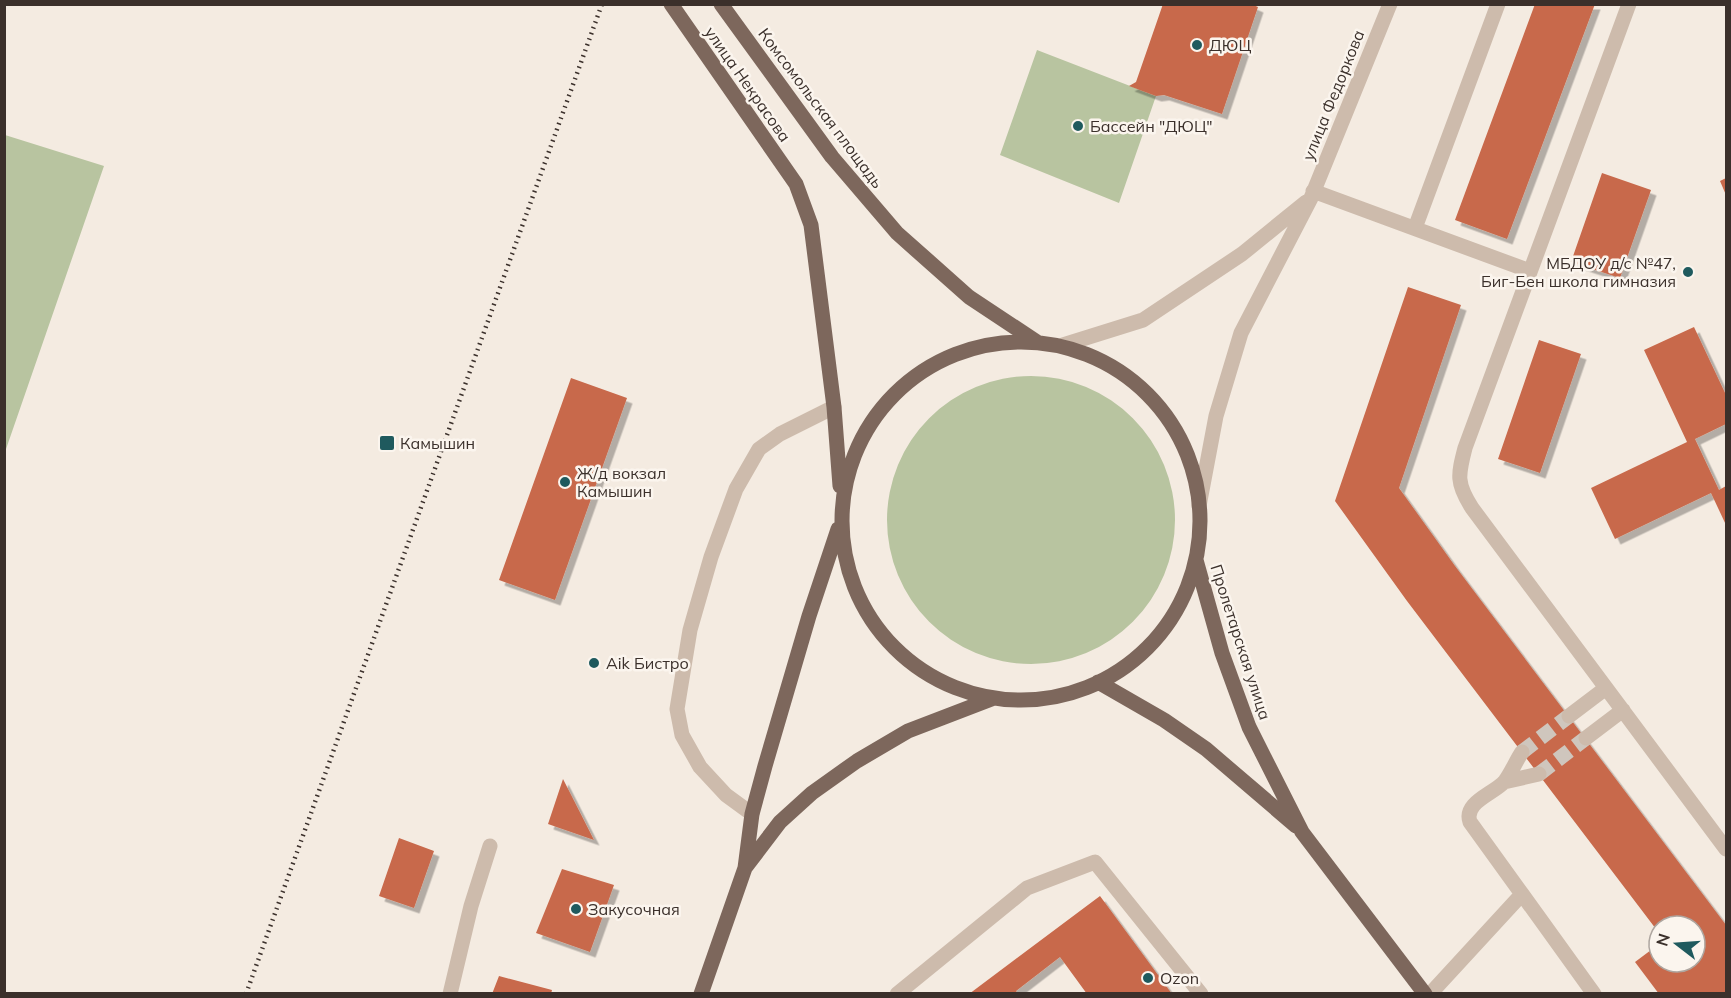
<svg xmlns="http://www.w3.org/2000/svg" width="1731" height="998" font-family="Mulish,sans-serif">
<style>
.green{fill:#b8c4a0}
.building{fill:#c8694b;filter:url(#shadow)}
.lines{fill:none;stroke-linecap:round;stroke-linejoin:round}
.minor-tunnel{stroke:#cfc6bd;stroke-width:15;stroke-dasharray:15 8;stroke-linecap:butt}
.minor{stroke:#cdbbac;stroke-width:15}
.major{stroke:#7d675c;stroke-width:15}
.rail{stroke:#3b302b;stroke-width:4.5;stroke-dasharray:1.5 4.5;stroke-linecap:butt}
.poi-dot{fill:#1f5a5e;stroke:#fbf5ee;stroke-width:2}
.labels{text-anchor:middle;stroke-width:5;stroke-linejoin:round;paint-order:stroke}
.poi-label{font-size:16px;fill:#3b302b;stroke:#fbf5ee;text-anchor:start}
.street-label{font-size:16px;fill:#3b302b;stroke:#fbf5ee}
</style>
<defs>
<filter id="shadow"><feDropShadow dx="5.5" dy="5.5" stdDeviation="0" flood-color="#0004"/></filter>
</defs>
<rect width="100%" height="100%" fill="#f4ebe1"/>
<!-- green -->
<path class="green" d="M1037,50L1156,96L1119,203L1000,155Z
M5,135L104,166L5,452L4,135Z
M887 520a144 144 0 1 1 288 0a144 144 0 1 1-288 0Z"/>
<!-- building -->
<path class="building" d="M1163,4H1251L1258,7L1222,114L1164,95L1156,96L1129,86L1136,82Z
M1535,4H1595L1507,239L1455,220Z
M1602,173L1651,190L1620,278L1571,262Z
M1726,178V195L1720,181Z
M1408,287L1461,305L1399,488L1455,566L1726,925V994H1659L1635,962L1659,944V962H1695V926H1659V933L1407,601L1335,501Z
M1694,327L1726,395V424L1695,439L1719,490L1726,486V525L1711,493L1615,539L1591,488L1687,442L1644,350Z
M1539,340L1581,354L1540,473L1498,459Z
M571,378L627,398L555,600L499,580Z
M563,779L594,840L548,824Z
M399,838L434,851L414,908L379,896Z
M562,869L614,885L590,952L536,933Z
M1100,896L1172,994H1087L1060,957L1016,991L1018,994H969Z
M499,976L552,990L551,994H492Z"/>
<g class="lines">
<!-- minor-tunnel -->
<path class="minor-tunnel" d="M1522,752L1569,716
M1539,774L1586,738"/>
<!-- minor -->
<path class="minor" d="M1629,4L1465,448C1458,475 1456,483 1472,508L1726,849
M1313,191L1530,271
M1415,228L1498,4
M1063,345L1143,320L1242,254L1306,202
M1199,506L1216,416L1241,333L1311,198L1390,4
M1569,716L1606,688
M1586,738L1623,710
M1522,752C1516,761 1511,773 1505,781C1494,794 1463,802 1470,822L1522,894
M1504,782L1539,774
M752,814L726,795L700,767L682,735L677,709L690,630L711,557L736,489L759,449L780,434L834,407
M450,994L471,906L490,846
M897,994L1027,888L1095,862L1201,994
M1430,994L1522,894L1594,994"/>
<!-- major -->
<path class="major" d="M671,4L796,184L811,225L834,407L840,486
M721,4L832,157L897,233L969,297L1037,342
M842 521a179 179 0 1 1 358 0a179 179 0 1 1-358 0Z
M1196,560L1222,653L1249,727L1302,832L1425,994
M1098,682L1164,720L1206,749L1296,826
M745,868L780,822L812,793L857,761L908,731L994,698
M701,994L745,868L752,814L765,766L809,616L838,529"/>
<!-- rail -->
<path class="rail" d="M246,994L602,4"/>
</g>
<!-- markers -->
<g class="poi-dot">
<circle cx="1197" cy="45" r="6"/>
<circle cx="1078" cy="126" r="6"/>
<circle cx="1688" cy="272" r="6"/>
<rect x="379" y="435" width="16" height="16" rx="3"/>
<circle cx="565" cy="482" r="6"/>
<circle cx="594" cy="663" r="6"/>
<circle cx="576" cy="909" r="6"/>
<circle cx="1148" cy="978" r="6"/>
</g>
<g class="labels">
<!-- poi labels -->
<g class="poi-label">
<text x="1209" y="51">ДЮЦ</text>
<text x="1090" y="132">Бассейн "ДЮЦ"</text>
<text x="1676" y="269" text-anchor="end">МБДОУ д/с №47,<tspan x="1676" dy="18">Биг-Бен школа гимназия</tspan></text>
<text x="400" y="449">Камышин</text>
<text x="577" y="479">Ж/д вокзал<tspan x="577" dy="18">Камышин</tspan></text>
<text x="606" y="669">Aik Бистро</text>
<text x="588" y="915">Закусочная</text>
<text x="1160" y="984">Ozon</text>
</g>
<!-- street labels -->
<g class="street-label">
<text transform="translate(748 84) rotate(55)" y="6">улица Некрасова</text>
<text transform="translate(1333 95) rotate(-68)" y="6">улица Федоркова</text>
<text transform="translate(821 108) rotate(53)" y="6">Комсомольская площадь</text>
<text transform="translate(1241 642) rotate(72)" y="6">Пролетарская улица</text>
</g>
</g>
<!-- border -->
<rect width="1731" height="998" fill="none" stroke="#3b302b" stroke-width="12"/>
<!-- north arrow -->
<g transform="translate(1677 944) rotate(287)"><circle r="28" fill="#fbf5ee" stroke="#aea6a0" stroke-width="1.5"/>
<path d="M0-4.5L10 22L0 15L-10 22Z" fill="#1f5a5e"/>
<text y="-9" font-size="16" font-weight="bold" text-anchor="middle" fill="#3b302b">N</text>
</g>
</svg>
